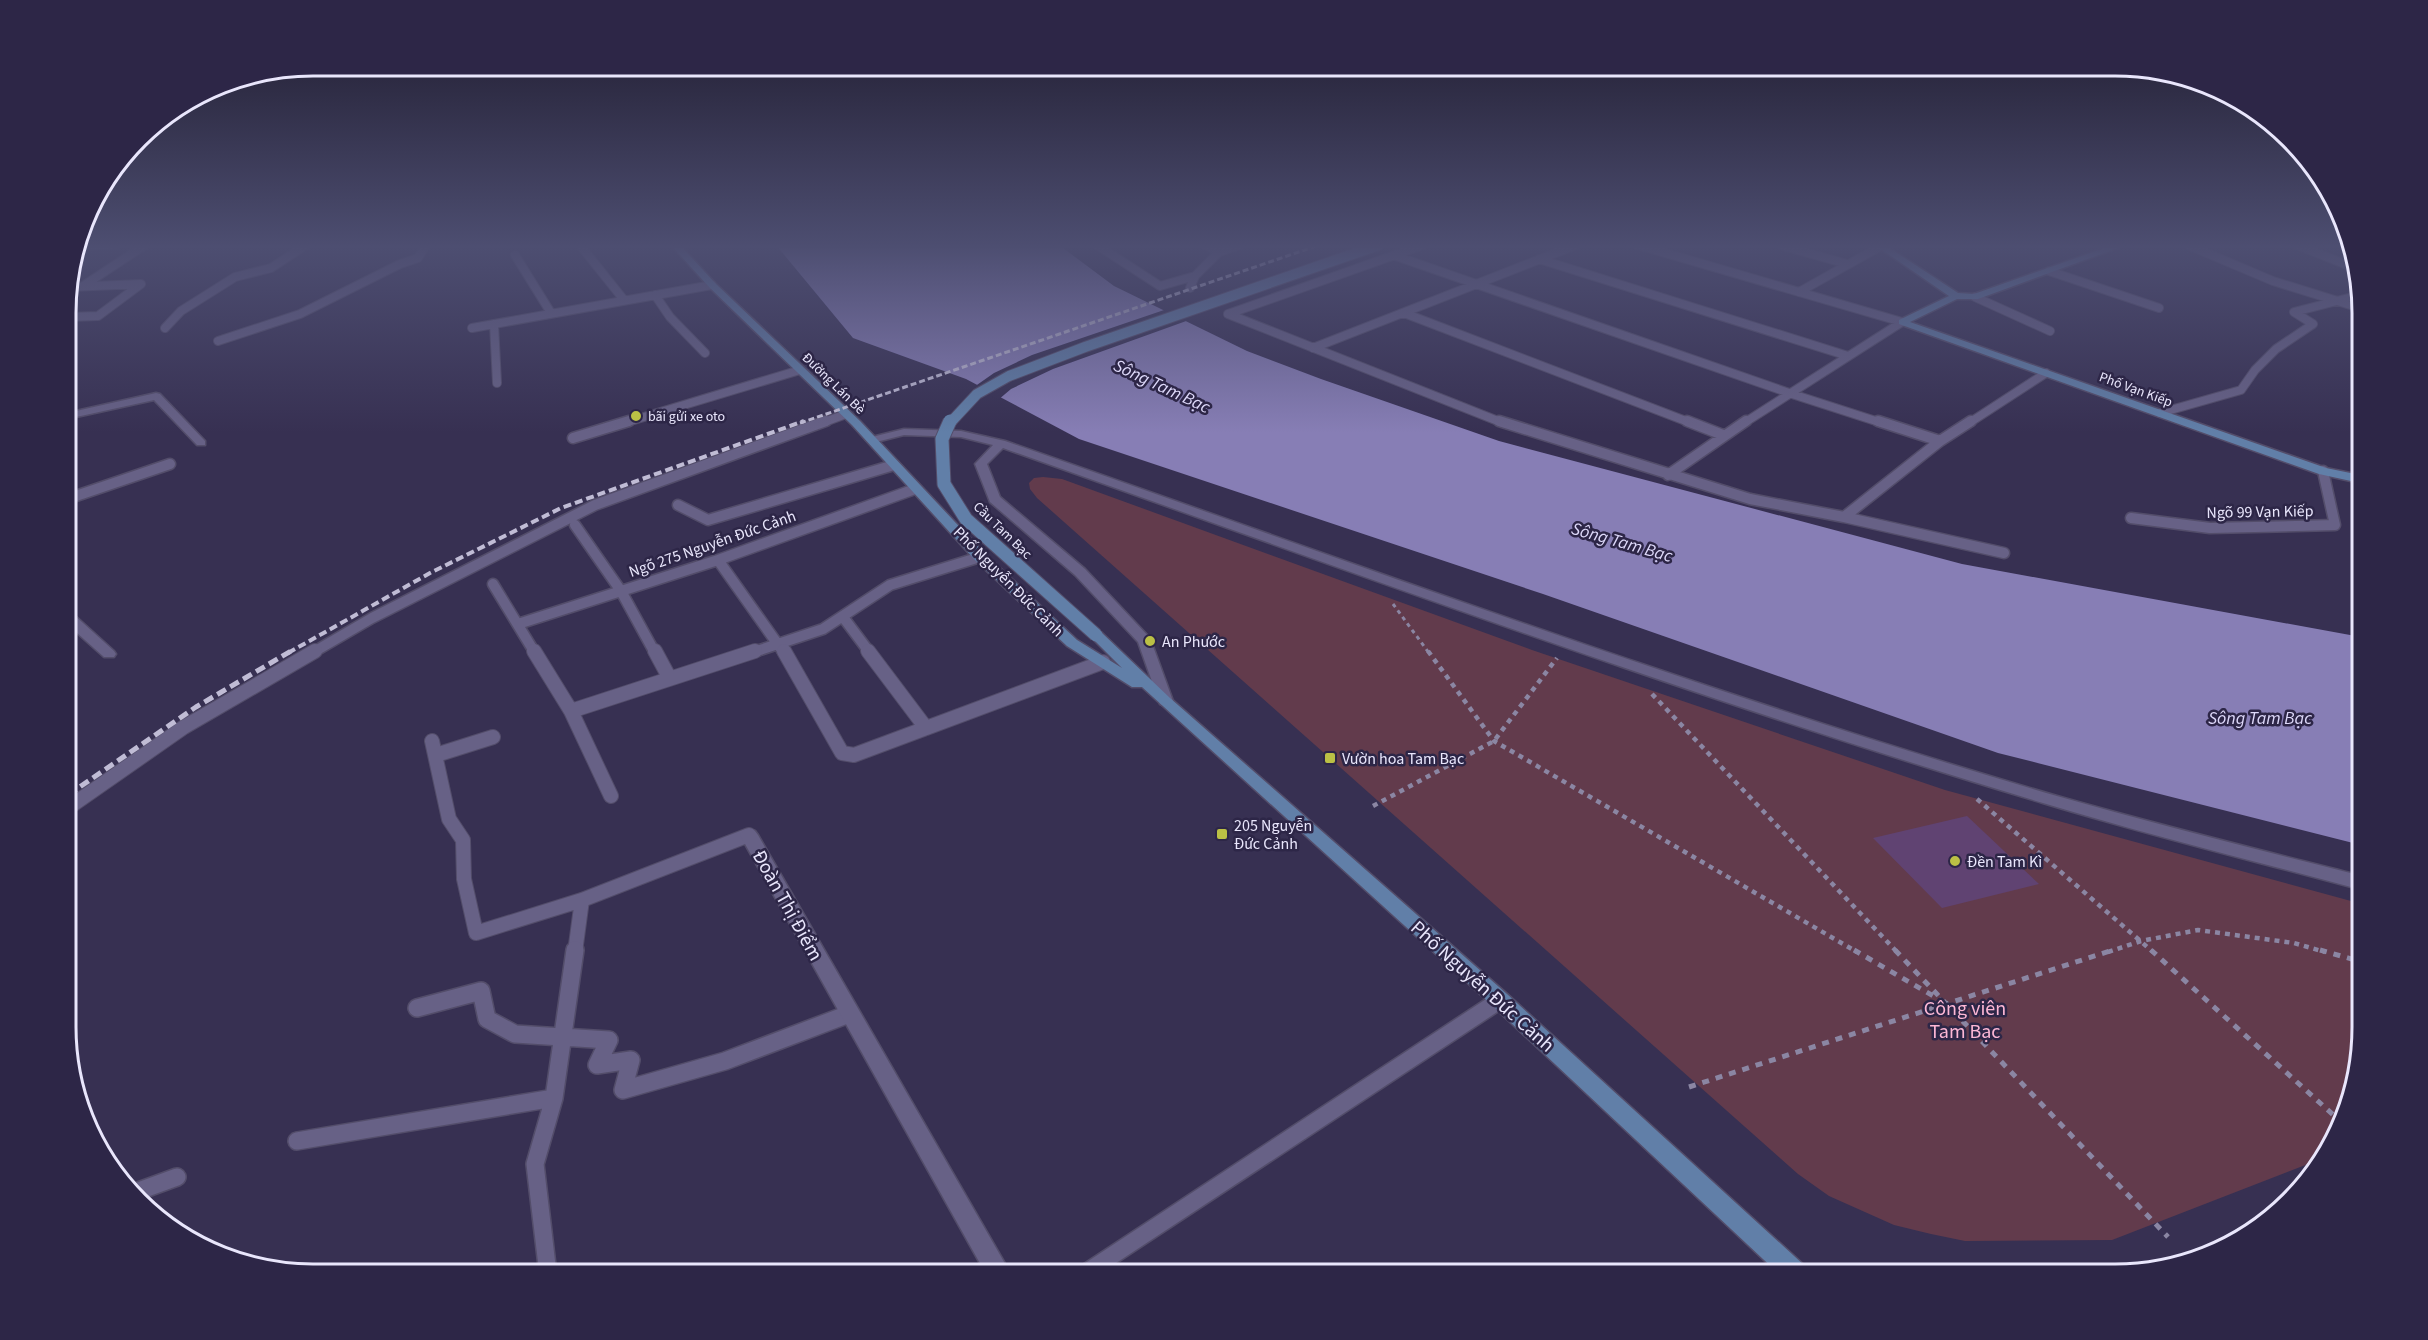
<svg xmlns="http://www.w3.org/2000/svg" width="2428" height="1340" font-family="'Source Sans 3',sans-serif">
<style>
.green{fill:#623b4c}
.water{fill:#877eb5}
.pier{fill:#373052}
.building{fill:#604372}
.lines{fill:none;stroke-linecap:round;stroke-linejoin:round}
.lane-far3-casing{stroke:#534d6a;stroke-width:10}
.lane-far2-casing{stroke:#534d6a;stroke-width:13}
.lane-far1-casing{stroke:#534d6a;stroke-width:16}
.lane-casing{stroke:#534d6a;stroke-width:20}
.street-casing{stroke:#534d6a;stroke-width:3}
.secondary-casing{stroke:#534d6a;stroke-width:3}
.path-far2{stroke:#8b86a3;stroke-width:3;stroke-dasharray:4 4;stroke-linecap:butt}
.path-far1{stroke:#8b86a3;stroke-width:4.5;stroke-dasharray:5 5;stroke-linecap:butt}
.path{stroke:#8b86a3;stroke-width:5;stroke-dasharray:7 7;stroke-linecap:butt}
.lane-far3{stroke:#676186;stroke-width:8}
.lane-far2{stroke:#676186;stroke-width:10}
.lane-far1{stroke:#676186;stroke-width:14}
.lane{stroke:#676186;stroke-width:17}
.street{fill:#676186;fill-rule:evenodd}
.secondary{fill:#617fa8;fill-rule:evenodd}
.rail-far2{stroke:#c0bcd5;stroke-width:3;stroke-dasharray:6 3;stroke-linecap:butt}
.rail-far1{stroke:#c0bcd5;stroke-width:4;stroke-dasharray:8 4;stroke-linecap:butt}
.rail{stroke:#c0bcd5;stroke-width:5;stroke-dasharray:10 5;stroke-linecap:butt}
.secondary-bridge-far1-casing{stroke:#534d6a;stroke-width:12;stroke-linecap:butt}
.secondary-bridge-casing{stroke:#534d6a;stroke-width:15;stroke-linecap:butt}
.secondary-bridge-far1{stroke:#617fa8;stroke-width:10}
.secondary-bridge{stroke:#617fa8;stroke-width:13}
.poi-dot{fill:#bbc045;stroke:#2d2647;stroke-width:2}
.labels{text-anchor:middle;stroke-width:5;stroke-linejoin:round;paint-order:stroke}
.far-street-label{font-size:14px;fill:#e9e6fc;stroke:#2d2647}
.far-poi-label{font-size:14px;fill:#e9e6fc;stroke:#2d2647;text-anchor:start}
.street-label{font-size:16px;fill:#e9e6fc;stroke:#2d2647}
.poi-label{font-size:16px;fill:#e9e6fc;stroke:#2d2647;text-anchor:start}
.water-label{font-size:18px;font-style:italic;fill:#ded9fa;stroke:#2d2647}
.near-street-label{font-size:20px;fill:#e9e6fc;stroke:#2d2647}
.near-park-label{font-size:20px;fill:#fdb7d5;stroke:#2d2647}
.rim{fill:none;stroke:#e9e6fc;stroke-width:3}
</style>
<rect width="100%" height="100%" fill="#373052"/>
<!-- green -->
<path class="green" d="M1043,477L1062,479L1532,650L1945,790L2362,904V1026L2336,1136L2321,1159L2112,1240L1965,1241L1931,1234L1894,1225L1829,1196L1798,1174L1037,498L1030,489L1029,483L1034,478Z"/>
<!-- water -->
<path class="water" d="M776,245H1059L1114,286L1247,351L1321,379L1499,441L1962,564L2361,637V845L1998,753L1543,594L1079,439L966,379L853,338Z"/>
<!-- pier -->
<path class="pier" d="M1167,309L1189,320L1053,369L1011,389L998,400L974,387L994,373L1032,355Z"/>
<!-- building -->
<path class="building" d="M1967,816L2039,884L1942,908L1873,838Z"/>
<g class="lines">
<defs>
<path id="lane-far3" d="M580,245L624,300
M1097,245L1160,286L1195,276
M1638,245L1902,322
M1780,245L1847,264
M2188,245L2273,281L2360,308
M2297,245L2355,268
M1219,252L1240,245
M515,255L551,313
M1393,255L1792,394L1882,423
M1539,259L1848,356
M2049,271L2159,308
M83,286L145,245
M1190,288L1195,276L1219,252L1206,245
M1799,292L1881,246
M655,295L670,317L705,353
M1975,297L2050,331
M1404,313L1691,423
M1228,314L1503,423
M1228,314L1423,245
M67,317L98,316L141,284L69,287
M494,324L497,383
M165,328L181,311L235,277L271,268L306,245
M472,328L712,285
M218,341L300,314L400,264L418,258L426,245
M1313,348L1576,245
M2160,413L2241,390L2255,370L2276,349L2313,324L2294,312L2360,295
M624,423L800,370
M822,423L846,414
M1744,423L1902,322
M1969,423L2046,373"/>
<path id="lane-far2" d="M1499,421L1750,499L1844,517L1940,441L1971,421
M1687,421L1723,435
M1878,421L1940,441
M573,438L629,421
M1668,475L1746,421
M67,499L170,464
M678,505L708,520L894,465
M1844,517L2004,553
M2131,518L2210,528L2335,525L2323,471
M575,525L621,591L655,653
M718,560L784,653
M493,584L535,653
M843,617L870,653
M518,624L718,560L915,489
M312,653L372,618L595,505L826,421
M751,653L823,629L890,585L980,557"/>
<path id="lane-far1" d="M534,651L571,711L755,651
M655,651L669,677
M784,651L842,753L854,755L1103,662
M868,651L926,728
M571,711L611,796
M432,741L449,819L463,840L464,879L476,933L582,900L749,835
M436,755L493,737
M68,808L184,727L315,651
M575,952L582,900"/>
<path id="lane" d="M417,1008L481,991L487,1019L515,1034L609,1040L597,1065L631,1060L623,1090L725,1061L849,1014
M297,1141L554,1098
M136,1192L177,1177
M548,1274L535,1164L554,1098L575,950
M1084,1274L1500,1000"/>
<path id="street" d="M156,393L160,394L205,441V445H197L154,400L67,419V413Z
M904,429L961,431L1005,441C1354,563 1702,692 2057,796C2158,825 2260,850 2362,876V890C2255,861 2148,835 2043,803C1692,698 1348,570 1003,448L987,464L1000,497L1085,569L1150,638L1173,701L1165,706L1160,704L1138,642L1075,575L990,502L975,464L993,445L961,437L904,435L872,443L866,440L868,438Z
M67,612L72,613L114,651L116,654L114,657H104L67,624Z
M749,829L755,831L758,835L1011,1274H986L740,835L743,831Z"/>
<path id="secondary" d="M81,245H122L118,248L80,250Z
M671,245H680L715,283L860,421L985,554L1077,640L1122,668L1089,635L1091,632H1101L1170,698L1507,994L1805,1266L1809,1274H1779L1493,1006L1142,687H1132L1067,646L975,560L852,425L709,287Z
M1875,245H1885L1958,293L1974,294L2113,245H2126L1978,299H1957L1910,322L2326,468L2360,475V483L2319,474L1899,324V320L1949,296Z"/>
</defs>
<!-- lane-far3 casing -->
<use href="#lane-far3" class="lane-far3-casing"/>
<!-- lane-far2 casing -->
<use href="#lane-far2" class="lane-far2-casing"/>
<!-- lane-far1 casing -->
<use href="#lane-far1" class="lane-far1-casing"/>
<!-- lane casing -->
<use href="#lane" class="lane-casing"/>
<!-- street casing -->
<use href="#street" class="street-casing"/>
<!-- secondary casing -->
<use href="#secondary" class="secondary-casing"/>
<!-- path-far2 -->
<path class="path-far2" d="M1393,604L1429,653"/>
<!-- path-far1 -->
<path class="path-far1" d="M1428,651L1494,741L1857,952
M1652,694L1897,952
M1977,799L2153,952
M1373,806L1494,741L1557,658
M2108,952L2141,941L2198,930L2294,943L2325,952"/>
<!-- path -->
<path class="path" d="M1854,950L1942,1001
M1895,950L2168,1237
M2151,950L2340,1121
M2320,950L2362,962
M1689,1087L2113,950"/>
<!-- lane-far3 -->
<use href="#lane-far3" class="lane-far3"/>
<!-- lane-far2 -->
<use href="#lane-far2" class="lane-far2"/>
<!-- lane-far1 -->
<use href="#lane-far1" class="lane-far1"/>
<!-- lane -->
<use href="#lane" class="lane"/>
<!-- street -->
<use href="#street" class="street"/>
<!-- secondary -->
<use href="#secondary" class="secondary"/>
<!-- rail-far2 -->
<path class="rail-far2" d="M800,423L1319,245"/>
<!-- rail-far1 -->
<path class="rail-far1" d="M288,653L430,573L561,508L804,421"/>
<!-- rail -->
<path class="rail" d="M68,795L196,707L291,651"/>
<defs>
<path id="secondary-bridge-far1" d="M950,423L977,394L1009,376L1085,347L1379,245"/>
<path id="secondary-bridge" d="M950,421L942,439L944,484L966,519L1096,635"/>
</defs>
<!-- secondary-bridge-far1 casing -->
<use href="#secondary-bridge-far1" class="secondary-bridge-far1-casing"/>
<!-- secondary-bridge casing -->
<use href="#secondary-bridge" class="secondary-bridge-casing"/>
<!-- secondary-bridge-far1 -->
<use href="#secondary-bridge-far1" class="secondary-bridge-far1"/>
<!-- secondary-bridge -->
<use href="#secondary-bridge" class="secondary-bridge"/>
</g>
<!-- sky -->
<linearGradient id="sky" x2="0" y2="1"><stop stop-color="#1e1a2d"/><stop offset="0.57" stop-color="#4d4e71"/><stop offset="1" stop-color="#4d4e71" stop-opacity="0"/></linearGradient>
<rect width="2428" height="433" fill="url(#sky)"/>
<!-- markers -->
<g class="poi-dot">
<circle cx="636" cy="416" r="6"/>
<circle cx="1150" cy="641" r="6"/>
<rect x="1324" y="752" width="12" height="12" rx="3"/>
<rect x="1216" y="828" width="12" height="12" rx="3"/>
<circle cx="1955" cy="861" r="6"/>
</g>
<g class="labels">
<!-- far-street labels -->
<g class="far-street-label">
<text transform="translate(834 383) rotate(44)" y="5">Đường Lán Bè</text>
<text transform="translate(2136 389) rotate(20)" y="5">Phố Vạn Kiếp</text>
<text transform="translate(1003 530) rotate(44)" y="5">Cầu Tam Bạc</text>
</g>
<!-- far-poi labels -->
<g class="far-poi-label">
<text x="648" y="421">bãi gửi xe oto</text>
</g>
<!-- street labels -->
<g class="street-label">
<text transform="translate(2260 511) rotate(-1)" y="6">Ngõ 99 Vạn Kiếp</text>
<text transform="translate(712 543) rotate(-19)" y="6">Ngõ 275 Nguyễn Đức Cảnh</text>
<text transform="translate(1009 581) rotate(45)" y="6">Phố Nguyễn Đức Cảnh</text>
</g>
<!-- poi labels -->
<g class="poi-label">
<text x="1162" y="647">An Phước</text>
<text x="1342" y="764">Vườn hoa Tam Bạc</text>
<text x="1234" y="831">205 Nguyễn<tspan x="1234" dy="18">Đức Cảnh</tspan></text>
<text x="1967" y="867">Đền Tam Kì</text>
</g>
<!-- water labels -->
<g class="water-label">
<text transform="translate(1162 386) rotate(25)" y="6">Sông Tam Bạc</text>
<text transform="translate(1622 542) rotate(16)" y="6">Sông Tam Bạc</text>
<text x="2260" y="724">Sông Tam Bạc</text>
</g>
<!-- near-street labels -->
<g class="near-street-label">
<text transform="translate(788 905) rotate(61)" y="7">Đoàn Thị Điểm</text>
<text transform="translate(1483 986) rotate(42)" y="7">Phố Nguyễn Đức Cảnh</text>
</g>
<!-- near-park labels -->
<g class="near-park-label">
<text x="1965" y="1015">Công viên<tspan x="1965" dy="23">Tam Bạc</tspan></text>
</g>
</g>
<!-- crop -->
<path d="M0 0H2428V1340H0ZM313 76H2115A237 237 0 0 1 2352 313V1027A237 237 0 0 1 2115 1264H313A237 237 0 0 1 76 1027V313A237 237 0 0 1 313 76Z" fill="#2d2647" fill-rule="evenodd"/>
<path class="rim" d="M313 76H2115A237 237 0 0 1 2352 313V1027A237 237 0 0 1 2115 1264H313A237 237 0 0 1 76 1027V313A237 237 0 0 1 313 76Z"/>
</svg>
